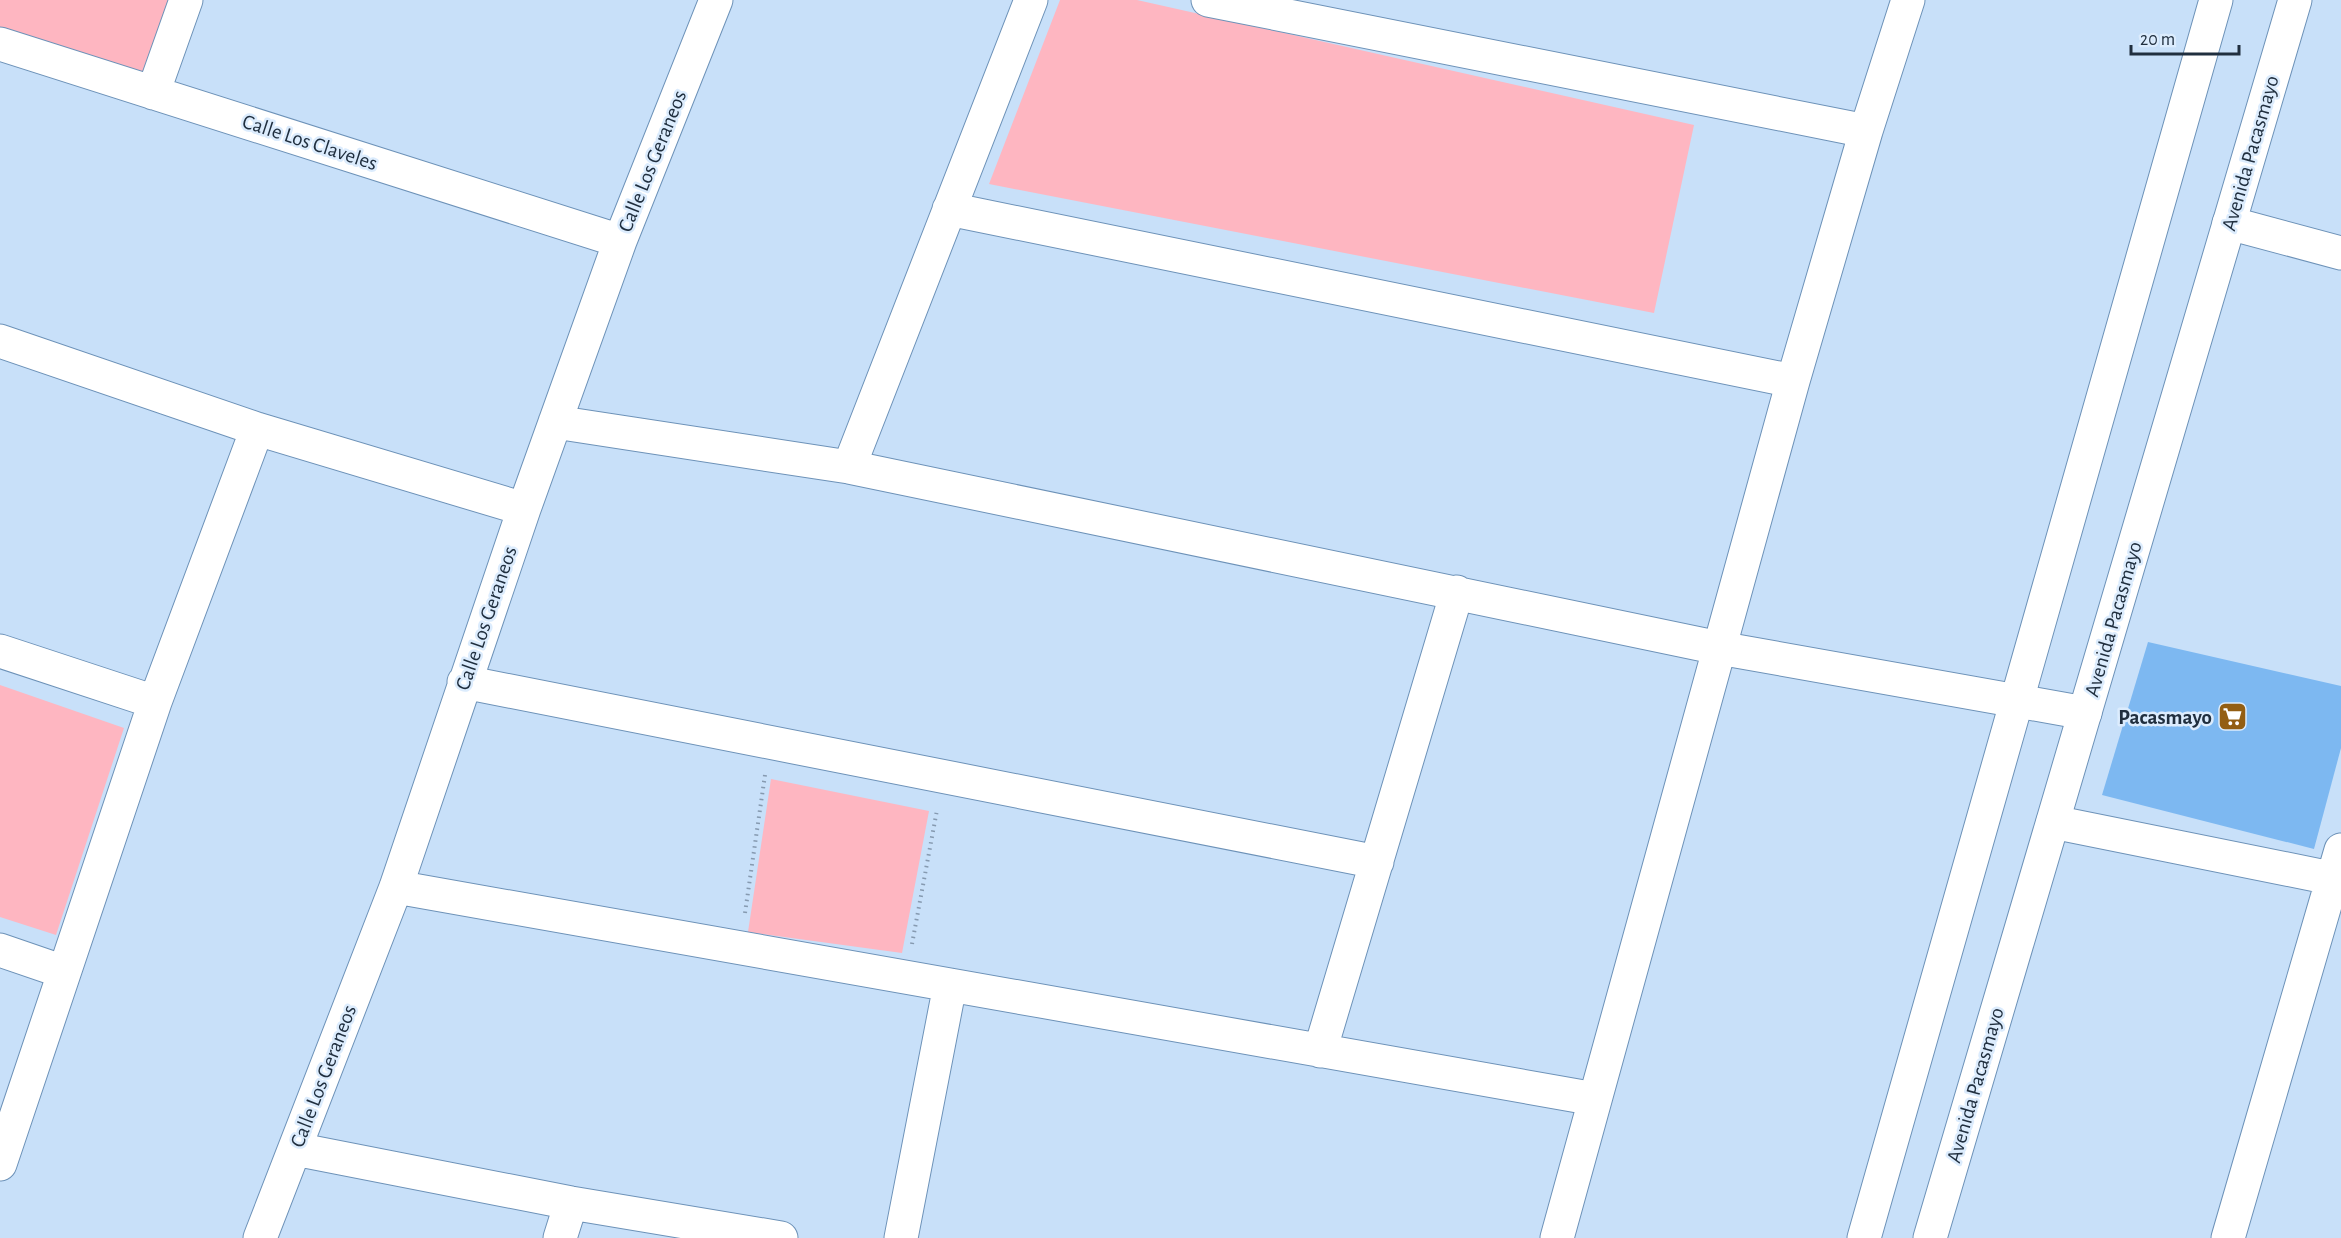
<svg xmlns="http://www.w3.org/2000/svg" width="2341" height="1238" font-family="'Alegreya Sans',sans-serif">
<style>
.green{fill:#feb6c1}
.building{fill:#7db8f1}
.lines{fill:none;stroke-linecap:round;stroke-linejoin:round}
.minor-casing{stroke:#6d92b8;stroke-width:35}
.secondary-casing{stroke:#6d92b8;stroke-width:35}
.path{stroke:#869ab0;stroke-width:4;stroke-dasharray:1.5 4.5;stroke-linecap:butt}
.minor{stroke:#fff;stroke-width:33}
.secondary{stroke:#fff;stroke-width:33}
.labels{text-anchor:middle;stroke-width:5;stroke-linejoin:round;paint-order:stroke}
.street-label{font-size:21px;fill:#202f3f;stroke:#dcecfd}
.poi-label{font-size:21px;font-weight:bold;fill:#202f3f;stroke:#dcecfd;text-anchor:end}
</style>
<rect width="100%" height="100%" fill="#c8e0f9"/>
<!-- green -->
<path class="green" d="M0,0H199L172,83L0,28Z
M1060,0H1137L1694,125L1654,313L989,184Z
M0,685L124,728L56,935L0,917Z
M771,779L929,811L902,953L748,932Z"/>
<!-- building -->
<path class="building" d="M2148,642L2341,686V748L2314,849L2102,795Z"/>
<g class="lines">
<defs>
<path id="minor" d="M1208,0L1866,131
M0,44L620,241
M153,93L186,0
M949,209L1793,381
M2229,223L2341,253
M0,341L257,429L524,509
M555,422L849,467L1719,648L2085,713
M849,467L1031,0
M0,651L155,702
M464,682L1377,862
M2053,822L2341,880
M396,887L1595,1099
M0,950L64,972
M1320,1051L1457,592
M295,1149L571,1203L781,1238
M0,1164L155,702L257,429
M260,1238L396,887L524,509L620,241L716,0
M560,1238L571,1203
M901,1238L950,985
M1557,1238L1793,381L1866,131L1908,0
M2228,1238L2341,850"/>
<path id="secondary" d="M1864,1238L2216,0
M1930,1238L2295,0"/>
</defs>
<!-- minor casing -->
<use href="#minor" class="minor-casing"/>
<!-- secondary casing -->
<use href="#secondary" class="secondary-casing"/>
<!-- path -->
<path class="path" d="M745,913L765,775
M912,944L937,810"/>
<!-- minor -->
<use href="#minor" class="minor"/>
<!-- secondary -->
<use href="#secondary" class="secondary"/>
</g>
<!-- icons -->
<defs>
<symbol id="supermarket-square" viewBox="-11 -11 22 22"><rect x="-9" y="-9" width="18" height="18" rx="4" fill="#935e13" stroke="#dcecfd"/><path d="M-6-5.5h2.5l.6 2H6L4.5 2H-2.5L-4.4-4H-6ZM-1.5 3.2a1.3 1.3 0 1 0 .1 0ZM3 3.2a1.3 1.3 0 1 0 .1 0Z" fill="#fff"/></symbol>
</defs>
<g fill-rule="evenodd">
<use href="#supermarket-square" x="2216" y="700" width="33" height="33"/>
</g>
<g class="labels">
<!-- street labels -->
<g class="street-label">
<text transform="translate(310 142) rotate(18)" y="7">Calle Los Claveles</text>
<text transform="translate(2250 153) rotate(-74)" y="7">Avenida Pacasmayo</text>
<text transform="translate(652 161) rotate(-68)" y="7">Calle Los Geraneos</text>
<text transform="translate(486 618) rotate(-71)" y="7">Calle Los Geraneos</text>
<text transform="translate(2113 619) rotate(-74)" y="7">Avenida Pacasmayo</text>
<text transform="translate(323 1076) rotate(-69)" y="7">Calle Los Geraneos</text>
<text transform="translate(1975 1085) rotate(-74)" y="7">Avenida Pacasmayo</text>
</g>
<!-- poi labels -->
<g class="poi-label">
<text x="2212" y="724">Pacasmayo</text>
</g>
</g>
<!-- scale -->
<path d="M2131 45v9h108v-9" fill="none" stroke="#202f3f" stroke-width="3"/>
<text x="2140" y="45" font-size="18" fill="#202f3f" stroke="#dcecfd" stroke-width="4.5" paint-order="stroke">20 m</text>
</svg>
